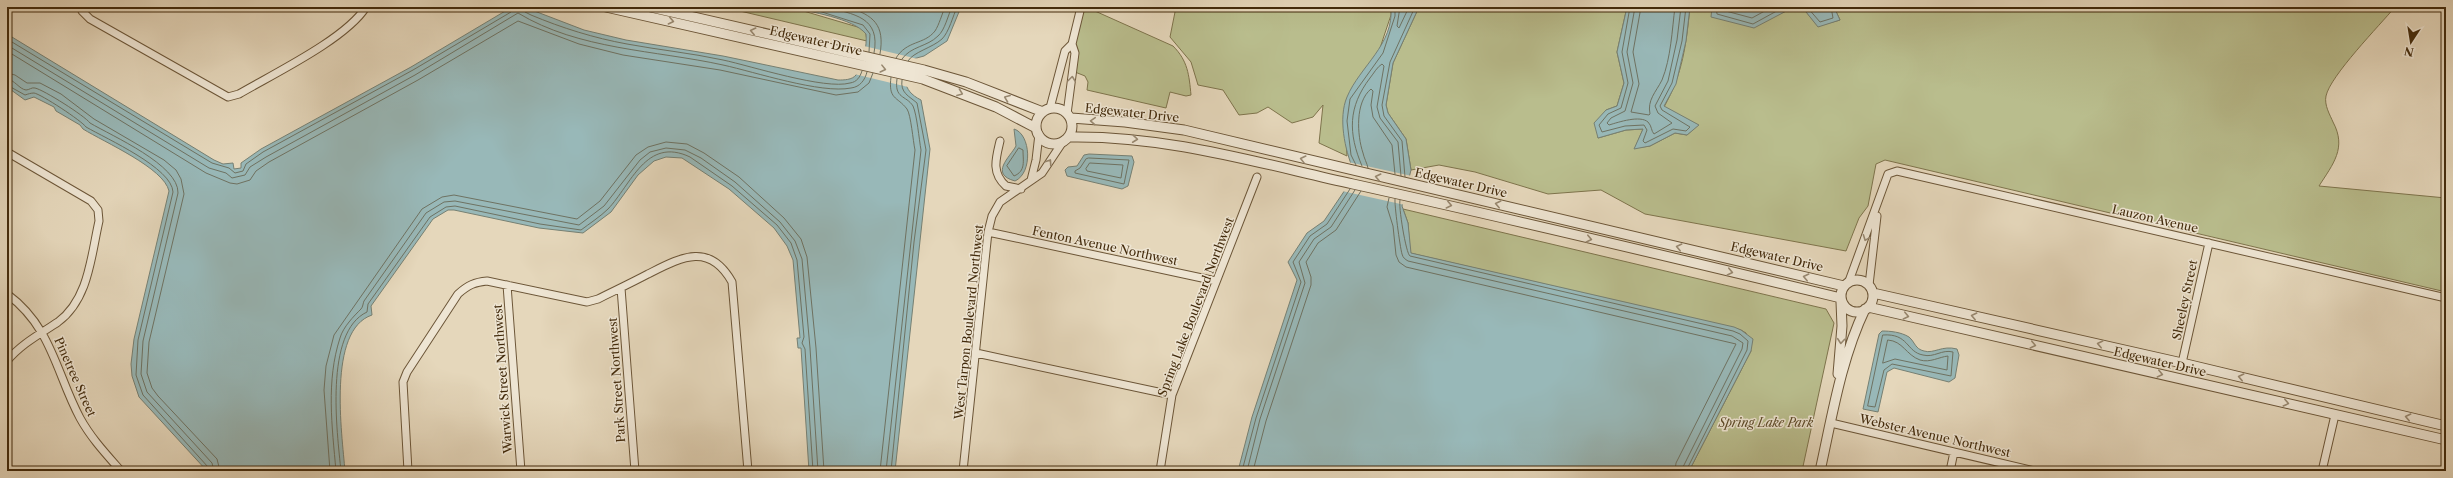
<svg xmlns="http://www.w3.org/2000/svg" width="2453" height="478" font-family="'Libre Caslon Text',serif">
<style>
.green{fill:#b9bd8d;stroke:#7e744c}
.water{fill:#98b8b8;stroke:#768073}
.pier{fill:#e5d7bb}
.lines{fill:none;stroke-linecap:round;stroke-linejoin:round}
.shore{stroke:#6e7262;stroke-width:1}
.minor-casing{stroke:#6c5638;stroke-width:9}
.tertiary-casing{stroke:#6c5638;stroke-width:11}
.minor{stroke:#eee5d3;stroke-width:7}
.tertiary{stroke:#eee5d3;stroke-width:9}
.oneway{stroke:#988870}
.labels{text-anchor:middle;stroke-width:3;stroke-linejoin:round;paint-order:stroke}
.street-label{font-size:12px;fill:#432b0c;stroke:#eee5d3}
.park-label{font-size:12px;font-style:italic;fill:#5b4826;stroke:#eee5d3}
</style>
<rect width="100%" height="100%" fill="#e5d7bb"/>
<filter id="stains"><feTurbulence type="fractalNoise" baseFrequency=".005" numOctaves="4"/><feColorMatrix values="0 0 0 0 .2 0 0 0 0 .09 0 0 0 0 .02 0 0 0 .5 -.17"/></filter>
<radialGradient id="worn" r=".72"><stop offset=".6" stop-color="#630" stop-opacity="0"/><stop offset="1" stop-color="#630" stop-opacity=".3"/></radialGradient>
<!-- green -->
<path class="green" d="M723,7H790L861,28L866,34L867,41Z
M1081,7H1086L1173,46C1188,61 1189,75 1191,95L1186,96L1170,92L1166,108L1087,90L1088,82L1085,76L1075,72L1072,44Z
M1176,7H1391V15L1379,51L1360,76L1346,139L1347,156L1319,143L1323,105L1313,117L1292,123L1268,107L1257,113L1239,115L1223,90L1198,85L1191,62L1170,37Z
M1419,7H1627L1617,52L1624,83L1617,106L1606,110L1598,138L1626,130L1643,129L1635,148L1650,146L1675,133L1687,135L1698,125L1664,107C1683,73 1686,45 1690,7H1712V17L1774,16L1794,7H1802L1818,26L1840,20L1834,7H2395C2380,25 2330,76 2326,96C2324,105 2330,115 2333,122C2347,148 2333,164 2319,186L2446,198V292L1885,160L1876,164L1868,206L1859,218L1846,251L1645,214L1601,190L1548,194L1475,172L1439,165L1411,170L1406,139L1388,113L1386,105L1393,63Z
M1403,209L1826,309L1834,323L1802,471H1689L1751,351L1746,333L1741,330L1410,253L1408,223Z"/>
<!-- water -->
<path class="water" d="M512,7H524L584,30L626,40L723,56L838,80C844,80 852,80 856,75C864,66 867,45 866,34C853,18 810,12 790,7H961L947,41L924,56L913,59C903,76 901,90 921,100L930,149L895,471H809L801,348H798L797,338H800L793,260L787,246L774,228L729,189L682,158L666,157L654,161L638,175L611,212L583,233L539,228L454,210H448L433,219L371,306L372,315C327,330 342,434 345,471H207L139,397L132,376L131,364L134,339L169,191C164,168 104,142 83,129L80,125L56,111L54,107L34,97L25,100L7,87V34L214,160L223,164L233,163L234,169L241,168V163L261,149L411,67Z
M1391,7H1419L1393,63L1386,105L1388,113L1406,139L1411,170L1402,206L1408,223L1411,253L1734,327L1741,330L1753,339L1751,351L1689,471H1238L1252,417L1297,280L1288,262L1307,233L1324,221L1347,187L1353,169C1345,150 1338,118 1347,97C1360,66 1394,45 1391,7Z
M1627,7H1690L1686,41L1676,84L1664,106L1699,125L1687,135L1675,133L1650,146L1634,149L1643,129L1626,130L1598,138L1594,123L1606,110L1617,106L1624,83L1617,52Z
M1712,7H1794L1754,28L1711,17Z
M1802,7H1834L1840,20L1818,27Z
M1014,129C1031,134 1033,173 1015,181C989,174 1010,157 1016,146Z
M1089,154L1132,156L1134,162L1128,186L1122,189L1067,176L1065,170L1068,167L1077,166L1084,155Z
M1882,331C1890,331 1901,332 1909,337C1915,342 1915,349 1924,351C1934,354 1942,345 1957,349L1959,355L1955,378L1949,382L1894,368L1887,372L1878,412L1863,409L1879,334Z"/>
<!-- pier -->
<path class="pier" d="M864,46L918,59L910,68L908,87L854,74Z
M1348,162L1412,176L1405,205L1342,191L1351,169Z"/>
<g class="lines">
<!-- shore -->
<path class="shore" d="M523,7L525,12L531,15C562,28 594,38 627,44C659,50 691,53 723,60C751,66 825,90 850,83C857,82 860,77 862,71
M806,7L863,25L870,34L869,52
M825,7C854,14 881,17 874,53
M847,7C874,15 885,25 880,54
M1400,7L1397,26L1399,28L1409,7
M1630,7L1622,52L1628,83L1621,108L1608,114L1599,125L1602,132L1625,126L1644,125L1647,130L1643,141L1645,143L1673,129L1686,131L1690,127L1662,110L1660,106L1672,83L1682,41L1686,7
M1635,7L1627,52L1633,83L1625,111L1611,118L1607,123L1609,125C1619,122 1640,115 1648,122C1652,126 1651,131 1654,134L1672,123L1658,113L1655,106L1668,81L1677,40L1681,7
M1641,7L1633,52L1639,84L1631,112L1649,115L1650,114C1647,100 1656,92 1662,80C1671,58 1672,30 1675,7
M1716,7L1717,14L1753,24L1784,7
M1721,7L1722,10L1752,18L1772,7
M1807,7L1820,22L1833,18L1831,7
M7,39L212,163L229,168L235,173L243,171L246,164L263,152L413,70L511,12L514,7
M7,45L209,168L226,173L232,178L245,175L250,167L266,157L415,75L518,13C579,50 655,50 723,65C755,72 821,94 851,88C860,87 865,80 867,72
M7,51L206,173L230,183L237,184L250,180L256,171L269,162L418,80L518,21L579,44L623,55L720,70L836,95L858,92L869,83L873,73
M896,58C907,40 924,45 935,31C939,25 942,14 945,7
M902,59C911,46 927,47 938,36C945,30 948,15 952,7
M908,61C913,52 932,48 942,39C949,32 953,16 957,7
M7,73L15,75L27,83H40L61,94L94,119L164,160L176,170L181,179L184,194L149,342L147,373L152,388L158,396L217,459L220,471
M7,79C15,80 19,89 26,90C29,90 32,87 35,88C44,90 85,116 90,123C112,136 179,165 178,193L143,341L141,374L147,392L212,463L214,471
M7,85L25,95C28,94 31,93 34,93C41,94 82,121 86,127C107,139 172,168 173,192L138,340L136,375L143,395L208,467L209,471
M1019,148L1023,150C1023,161 1026,171 1014,176L1007,166Z
M1089,158L1129,160L1124,184L1075,173V171L1080,168L1086,159Z
M1090,163L1123,165L1121,178L1087,171L1086,169Z
M1356,165L1351,155L1347,121L1350,99L1383,53L1395,16V7
M1362,166C1348,133 1348,107 1370,78C1374,73 1377,67 1382,64L1384,66L1377,107L1380,118L1398,142L1401,176
M1368,168C1367,163 1364,158 1363,153C1357,135 1355,102 1371,89L1373,91L1371,105L1373,117L1392,145L1395,174
M1405,177L1402,141L1384,116L1382,105L1390,62L1415,7
M1389,198L1387,207L1393,226L1396,255L1399,262L1406,267L1736,344L1676,463L1675,471
M1395,199C1394,203 1400,247 1402,254C1403,258 1405,259 1408,261L1732,336L1743,343L1742,349L1681,471
M1400,200C1398,205 1406,254 1410,256L1733,331L1740,334L1748,341L1747,350L1686,471
M1883,335C1909,333 1906,352 1923,355C1934,358 1942,349 1953,352L1951,376L1892,364L1884,370L1875,407L1868,406Z
M1888,340C1903,341 1906,355 1920,360C1930,363 1939,357 1948,356L1947,370L1895,359L1883,363Z
M330,471L324,390L326,366L334,335L422,209L442,197L454,195L577,219L600,201L636,155L648,147L666,142L687,144L704,153L739,177L784,218L801,239L807,257L816,348L824,471
M336,471C332,426 326,381 340,338C343,327 354,316 361,309C363,307 363,303 364,301L426,213L444,202L455,201L579,225L604,206L640,160L650,152L666,148L685,150L701,158L735,182L780,222L795,241L802,259L810,348L818,471
M341,471C337,432 324,332 367,312L368,304L430,217L446,207L455,206L540,224L581,230C589,224 601,216 608,209C631,185 646,136 690,157L732,186L777,225L791,243L797,260L804,337L802,343L805,349L813,471
M880,471L915,150C913,141 911,115 907,109C897,96 888,100 891,77
M886,471L921,150C919,139 917,115 913,106C906,95 894,99 897,79
M891,471L914,242L926,150L917,103C909,96 900,93 902,80
M1242,471L1256,418L1301,282L1293,262L1310,236L1327,224L1350,189
M1247,471L1260,419L1305,283L1299,262L1314,239L1331,227L1355,190
M1253,471L1266,421L1311,285V277L1306,262L1318,243L1336,230L1361,191"/>
<defs>
<path id="minor" d="M81,7L82,11L90,19L228,97L239,94C273,74 346,39 366,7
M1050,108L1065,51L1072,44
M1067,114L1075,53L1072,44L1081,7
M1000,141C996,158 991,173 1006,186L1021,189
M7,152L91,201L98,210L99,221C91,256 89,299 58,322C40,334 21,344 7,361
M1031,180L1036,160L1039,134
M988,232L1216,281
M1849,281L1888,174L1897,171L2446,298
M507,285L521,471
M1869,285L1877,216
M621,288L635,471
M7,294C52,327 56,373 80,418C91,438 106,454 121,471
M976,353L1172,395
M2182,363L2209,243
M1831,423L2035,471
M408,471L403,382L407,372L458,294C468,285 475,282 487,281L587,302L598,299C614,291 631,283 648,274C680,258 709,241 732,282L748,471
M963,471L988,232L992,216L1000,202L1042,173L1064,140
M1160,471L1172,395L1257,177
M1950,471L1954,452
M2322,471L2335,415"/>
<path id="tertiary" d="M606,7L923,79L996,107L1036,128
M650,7L924,70L966,82L1043,112
M1036 126a18 18 0 1 1 36 0a18 18 0 1 1-36 0Z
M1071,118L1125,122L1184,130L1844,286
M1068,137C1166,135 1258,163 1353,184C1516,220 1679,259 1841,298
M1841 296a16 16 0 1 1 32 0a16 16 0 1 1-32 0Z
M1873,293L2182,363L2446,426
M1868,307L2446,440
M1838,374L1842,326L1841,302
M1820,471C1832,417 1841,359 1865,309"/>
</defs>
<!-- minor casing -->
<use href="#minor" class="minor-casing"/>
<!-- tertiary casing -->
<use href="#tertiary" class="tertiary-casing"/>
<!-- minor -->
<use href="#minor" class="minor"/>
<!-- tertiary -->
<use href="#tertiary" class="tertiary"/>
</g>
<!-- one-way arrows -->
<defs><path id="oneway-chevron" d="M-2-3.5L2.5 0L-2 3.5" fill="none" stroke-width="1.6" stroke-linecap="round" stroke-linejoin="round"/></defs>
<g class="oneway">
<use href="#oneway-chevron" transform="translate(671 21) rotate(12)"/>
<use href="#oneway-chevron" transform="translate(753 31) rotate(-167)"/>
<use href="#oneway-chevron" transform="translate(883 69) rotate(14)"/>
<use href="#oneway-chevron" transform="translate(1072 79) rotate(-83)"/>
<use href="#oneway-chevron" transform="translate(960 93) rotate(21)"/>
<use href="#oneway-chevron" transform="translate(1007 98) rotate(-159)"/>
<use href="#oneway-chevron" transform="translate(1093 121) rotate(-176)"/>
<use href="#oneway-chevron" transform="translate(1135 139) rotate(6)"/>
<use href="#oneway-chevron" transform="translate(1303 159) rotate(-166)"/>
<use href="#oneway-chevron" transform="translate(1049 162) rotate(-56)"/>
<use href="#oneway-chevron" transform="translate(1378 177) rotate(-167)"/>
<use href="#oneway-chevron" transform="translate(1498 204) rotate(-167)"/>
<use href="#oneway-chevron" transform="translate(1449 205) rotate(13)"/>
<use href="#oneway-chevron" transform="translate(1866 238) rotate(111)"/>
<use href="#oneway-chevron" transform="translate(1589 239) rotate(13)"/>
<use href="#oneway-chevron" transform="translate(1679 247) rotate(-167)"/>
<use href="#oneway-chevron" transform="translate(1730 272) rotate(13)"/>
<use href="#oneway-chevron" transform="translate(1806 277) rotate(-167)"/>
<use href="#oneway-chevron" transform="translate(1906 316) rotate(13)"/>
<use href="#oneway-chevron" transform="translate(1974 316) rotate(-167)"/>
<use href="#oneway-chevron" transform="translate(1841 341) rotate(95)"/>
<use href="#oneway-chevron" transform="translate(2100 344) rotate(-167)"/>
<use href="#oneway-chevron" transform="translate(2033 345) rotate(13)"/>
<use href="#oneway-chevron" transform="translate(2160 374) rotate(13)"/>
<use href="#oneway-chevron" transform="translate(2241 377) rotate(-167)"/>
<use href="#oneway-chevron" transform="translate(2286 403) rotate(13)"/>
<use href="#oneway-chevron" transform="translate(2408 417) rotate(-167)"/>
</g>
<g class="labels">
<!-- street labels -->
<g class="street-label">
<text transform="translate(816 41) rotate(13)" y="4">Edgewater Drive</text>
<text transform="translate(1132 113) rotate(6)" y="4">Edgewater Drive</text>
<text transform="translate(1461 183) rotate(13)" y="4">Edgewater Drive</text>
<text transform="translate(2155 219) rotate(13)" y="4">Lauzon Avenue</text>
<text transform="translate(1105 246) rotate(12)" y="4">Fenton Avenue Northwest</text>
<text transform="translate(1777 257) rotate(13)" y="4">Edgewater Drive</text>
<text transform="translate(2185 300) rotate(-78)" y="4">Sheeley Street</text>
<text transform="translate(1196 307) rotate(-69)" y="4">Spring Lake Boulevard Northwest</text>
<text transform="translate(969 322) rotate(-84)" y="4">West Tarpon Boulevard Northwest</text>
<text transform="translate(2160 362) rotate(13)" y="4">Edgewater Drive</text>
<text transform="translate(75 377) rotate(66)" y="4">Pinetree Street</text>
<text transform="translate(503 379) rotate(-94)" y="4">Warwick Street Northwest</text>
<text transform="translate(617 380) rotate(-94)" y="4">Park Street Northwest</text>
<text transform="translate(1935 436) rotate(13)" y="4">Webster Avenue Northwest</text>
</g>
<!-- park labels -->
<g class="park-label">
<text x="1766" y="427">Spring Lake Park</text>
</g>
</g>
<!-- margin -->
<rect width="2453" height="478" fill="none" stroke="#e5d7bb" stroke-width="24"/>
<rect x="8" y="8" width="2437" height="462" fill="none" stroke="#432b0c" stroke-width="2"/>
<rect x="12" y="12" width="2429" height="454" fill="none" stroke="#432b0c"/>
<!-- north arrow -->
<g transform="translate(2411 42) rotate(192)" stroke="#eee5d3" stroke-width="3" paint-order="stroke">
<path d="M0-3L7 15L0 10L-7 15Z" fill="#432b0c"/>
<text y="-6" font-size="11" font-weight="bold" text-anchor="middle" fill="#432b0c">N</text>
</g>
<rect width="100%" height="100%" filter="url(#stains)"/>
<rect width="100%" height="100%" fill="url(#worn)"/>
</svg>
